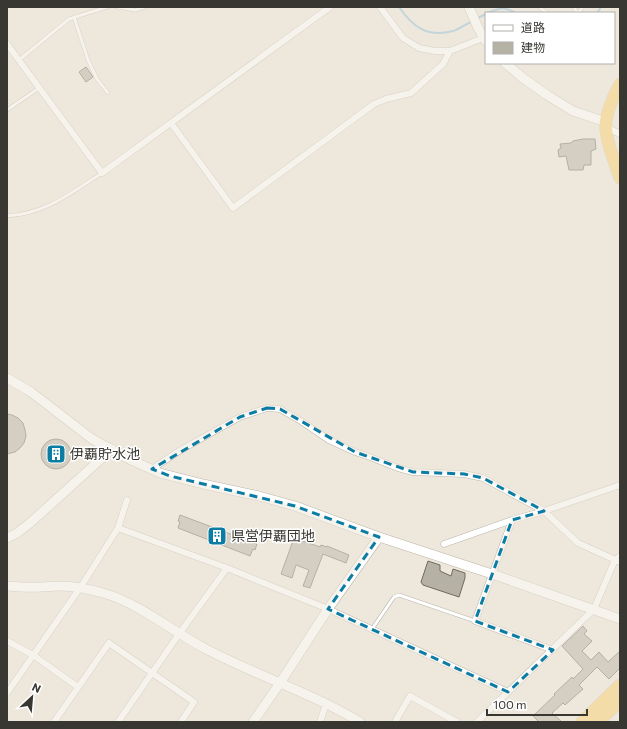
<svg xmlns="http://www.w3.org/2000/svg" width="627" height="729" font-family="Commissioner,'Noto Sans JP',sans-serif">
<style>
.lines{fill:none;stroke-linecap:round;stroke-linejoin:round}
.stream{stroke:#8abed8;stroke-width:2}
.building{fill:#b6b1a5;stroke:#6e6a5f}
.lane-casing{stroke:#bab5a9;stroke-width:4}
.street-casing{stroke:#bab5a9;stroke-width:7}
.secondary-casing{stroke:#bab5a9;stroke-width:10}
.highway-casing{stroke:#c8c7c6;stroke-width:13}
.lane{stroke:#fff;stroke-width:3}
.street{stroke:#fff;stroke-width:6}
.secondary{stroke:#fff;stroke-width:9}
.highway{stroke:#f9cf68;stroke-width:12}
.marked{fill:none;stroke:#0b7da5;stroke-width:3;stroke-dasharray:8 5;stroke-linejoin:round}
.labels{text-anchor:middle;stroke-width:3;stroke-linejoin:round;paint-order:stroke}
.poi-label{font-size:14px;fill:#393732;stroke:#fff;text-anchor:start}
</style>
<rect width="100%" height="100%" fill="#eee8dc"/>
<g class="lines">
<!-- stream -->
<path class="stream" d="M399,7C413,27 427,38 453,31C459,29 466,24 473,21
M487,13C500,8 503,6 516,13
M597,13L601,7
M476,19L486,14"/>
</g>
<!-- building -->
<path class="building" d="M86,67L93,77L86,82L79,72Z
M583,139H595L596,149L591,151V165H584L583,170H569L566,156L559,157L558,150L561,148L560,144L571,143L573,141Z
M7,414L12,415L18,418L23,423L25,430L26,436L24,443L20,448L15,452L7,454Z
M41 454a15 15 0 1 1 30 0a15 15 0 1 1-30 0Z
M180,515L257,544L255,550L253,549L250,556L178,528L180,522L178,521Z
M294,538L320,547L321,545L327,547V546L349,555L346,563L323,554L310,588L303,586L309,570L296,565L292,578L281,574Z
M428,561L440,565V571L451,576L453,569L465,573V578L459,597L423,585L421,582Z
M583,626L587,631L584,634L592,641L582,651L591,660L599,652L608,662L620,651V668L609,679L597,667L579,685L583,689L565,705L563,703L552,713L562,722H539L533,716L555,695L554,694L572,677L573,679L583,669L562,646Z"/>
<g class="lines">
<defs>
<path id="lane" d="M117,7L135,10L145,7
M539,7L547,13
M574,7L577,13
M578,13L583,7
M74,17L88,60L97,79L108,93
M19,60L69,19L107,7
M7,110L39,88
M7,216C45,214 71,193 102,173
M372,629L394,597L399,595L475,621"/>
<path id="street" d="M380,7L403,38L419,48L435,51H450L483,38
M7,44L102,173L330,7
M171,123L233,208L374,104L386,99L411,93L443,64L450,51
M606,127L620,134
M152,469L179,451L240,417L267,408L280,409L301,421L329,440L355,452L370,457L398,468L413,472L464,474L483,478L544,511L578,543L620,562
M118,528L227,568L328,609L508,692
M444,544L512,520
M7,641L33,655L78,687
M553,650L475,621L512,520L544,511L620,485
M7,693L82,585L118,528L127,500
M54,722L109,643L194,702L181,722
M118,722L179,634L227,568
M320,722L326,704
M395,722L410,696L457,722
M477,722L594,609L615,560L620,556"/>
<path id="secondary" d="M469,7L478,28L486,41
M505,63L523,78L547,95L573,111L606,122
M7,378L31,392L92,439L131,460L160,473L203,484L259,496L295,506L379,537L492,574L620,619
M7,538L17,533L30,523L112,449
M7,586C12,586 17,587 22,587C35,588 48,586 61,586C73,586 92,590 103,593C141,604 170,630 204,648C255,675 310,692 360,722
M253,722L280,683L328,609L379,537"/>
<path id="highway" d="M620,84C614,95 608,108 606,121C604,137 615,163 620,178
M582,722L620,685
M598,722L620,701"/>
</defs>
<!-- lane casing -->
<use href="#lane" class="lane-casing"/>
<!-- street casing -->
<use href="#street" class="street-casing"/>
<!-- secondary casing -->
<use href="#secondary" class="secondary-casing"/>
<!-- highway casing -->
<use href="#highway" class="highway-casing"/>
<!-- lane -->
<use href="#lane" class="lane"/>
<!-- street -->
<use href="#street" class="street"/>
<!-- secondary -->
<use href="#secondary" class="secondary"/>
<!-- highway -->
<use href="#highway" class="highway"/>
</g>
<!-- marked area -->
<path d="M0 0H627V729H0ZM267,408L280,409L355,452L413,472L464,474L483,478L544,511L512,520L475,621L553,650L508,692L328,609L379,537L295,506L170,476L152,469L240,417Z" fill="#eee8dc" fill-opacity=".55" fill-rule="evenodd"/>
<path class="marked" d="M267,408L280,409L355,452L413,472L464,474L483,478L544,511L512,520L475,621L553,650L508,692L328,609L379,537L295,506L170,476L152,469L240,417Z"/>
<!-- icons -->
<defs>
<symbol id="building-square" viewBox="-11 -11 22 22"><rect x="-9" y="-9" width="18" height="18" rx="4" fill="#0b7da5" stroke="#fff"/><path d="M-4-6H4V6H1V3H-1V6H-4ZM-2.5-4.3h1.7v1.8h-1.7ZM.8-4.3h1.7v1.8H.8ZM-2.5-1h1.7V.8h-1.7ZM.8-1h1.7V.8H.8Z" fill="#fff"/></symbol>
</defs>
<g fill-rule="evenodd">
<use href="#building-square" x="45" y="443" width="22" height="22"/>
<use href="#building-square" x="206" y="525" width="22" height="22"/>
</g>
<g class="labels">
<!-- poi labels -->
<g class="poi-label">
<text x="70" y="459">伊覇貯水池</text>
<text x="231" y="541">県営伊覇団地</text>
</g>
</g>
<!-- border -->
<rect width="627" height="729" fill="none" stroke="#393732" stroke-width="16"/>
<!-- legend -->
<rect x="485" y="12" width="130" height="52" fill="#ffffff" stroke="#b0afad"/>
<rect x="493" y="25" width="20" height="6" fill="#ffffff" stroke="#b0afad"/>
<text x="521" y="32" font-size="12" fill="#393732">道路</text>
<rect x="493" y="42" width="20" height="12" fill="#b6b1a5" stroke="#b0afad"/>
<text x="521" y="52" font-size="12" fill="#393732">建物</text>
<!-- north arrow -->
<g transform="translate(32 697) rotate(26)" stroke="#ffffff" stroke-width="3" paint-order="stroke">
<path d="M0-3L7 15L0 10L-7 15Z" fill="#393732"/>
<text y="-6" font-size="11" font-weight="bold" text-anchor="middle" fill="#393732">N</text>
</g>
<!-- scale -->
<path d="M487 709v6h100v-6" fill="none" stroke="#393732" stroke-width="2"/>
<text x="493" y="709" font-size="12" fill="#393732" stroke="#ffffff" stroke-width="3" paint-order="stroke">100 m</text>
</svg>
